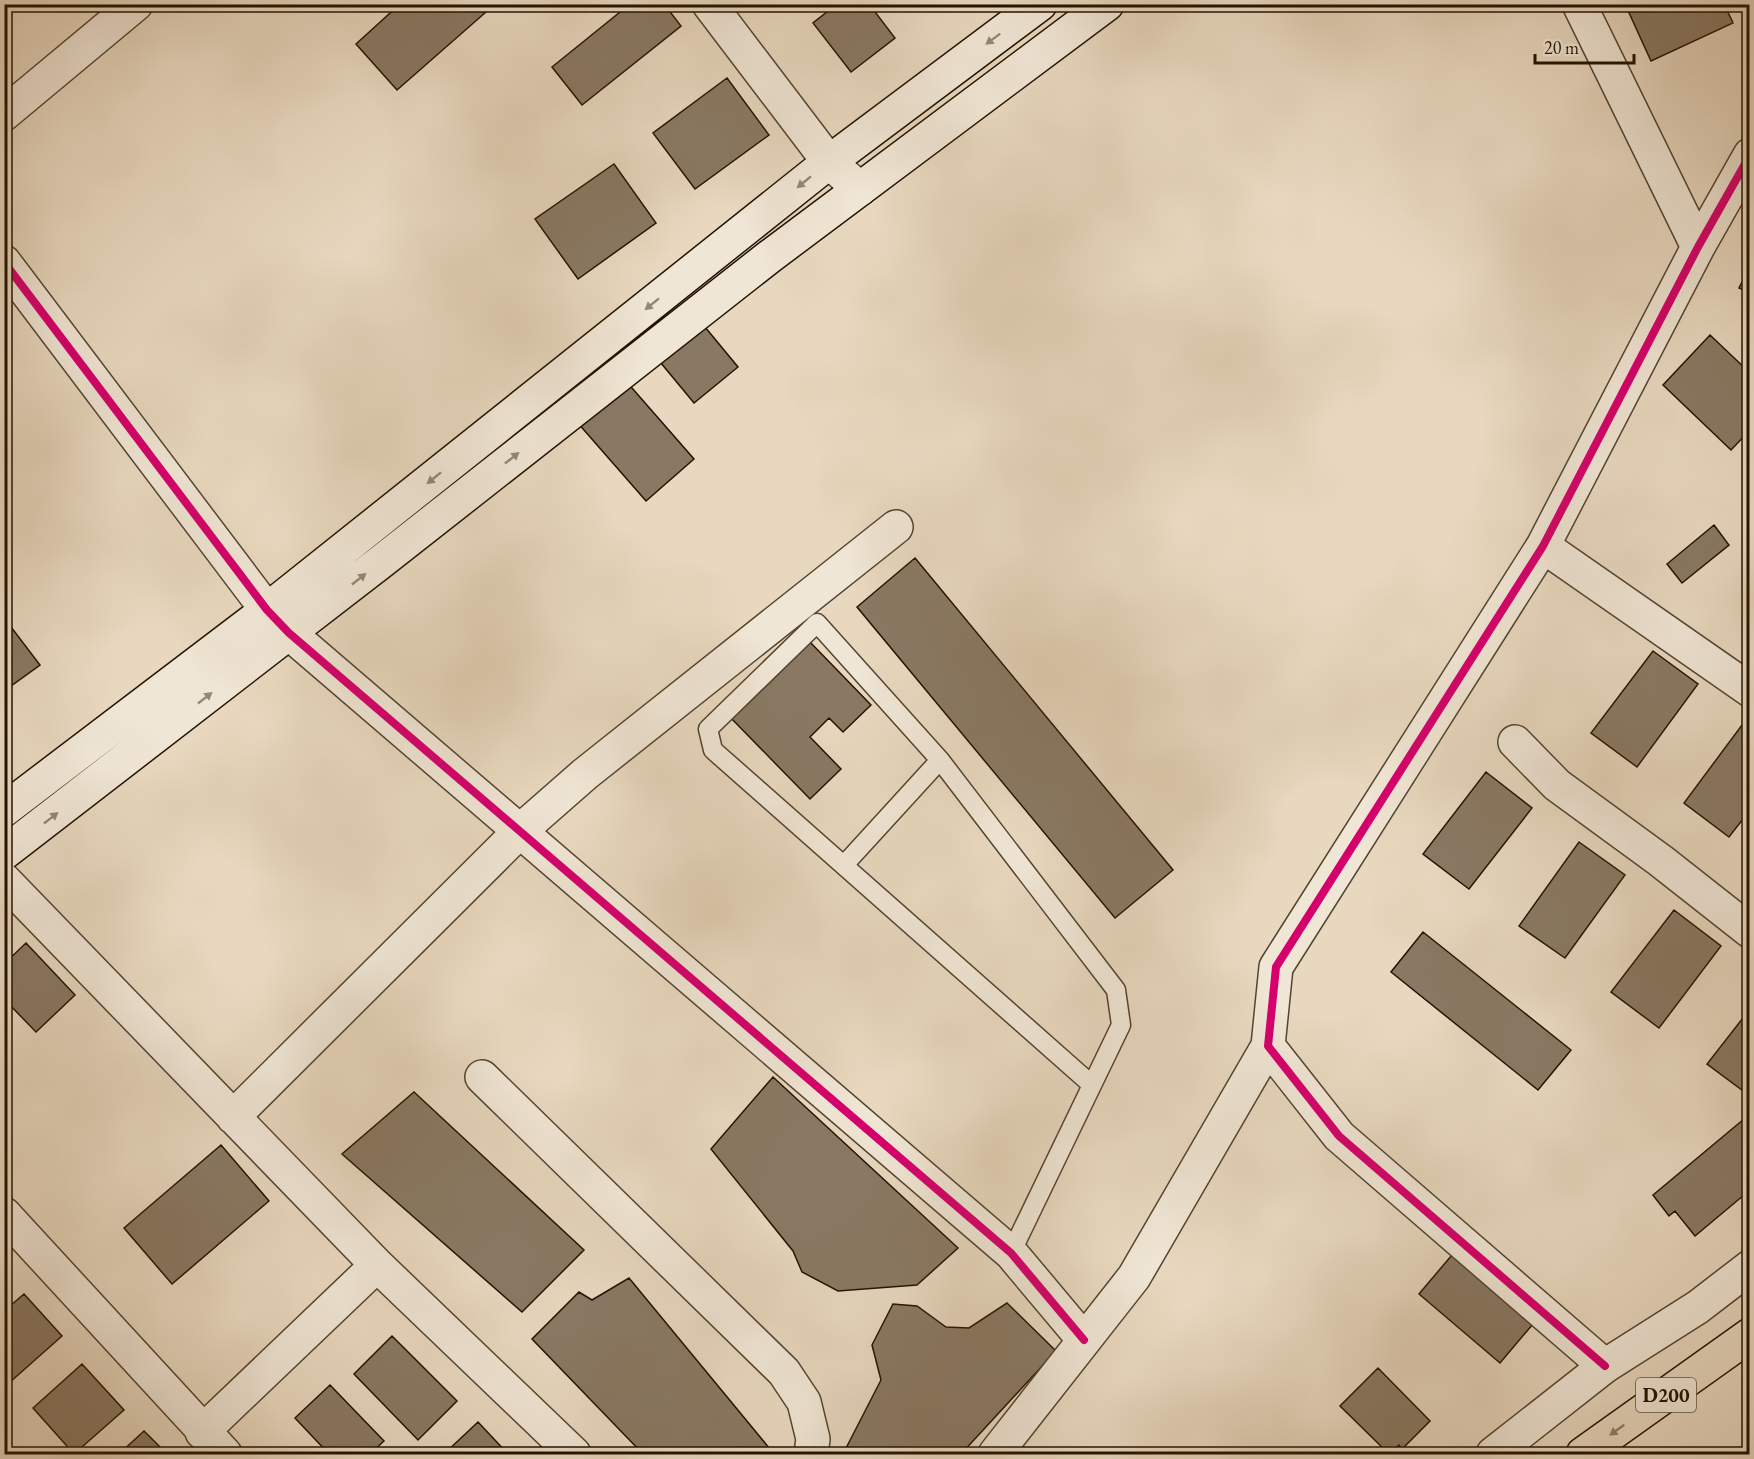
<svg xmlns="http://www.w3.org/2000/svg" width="1754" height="1459" font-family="'EB Garamond',serif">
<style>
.building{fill:#897963;stroke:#231300;stroke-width:1.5}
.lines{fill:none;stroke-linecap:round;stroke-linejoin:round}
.service-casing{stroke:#544430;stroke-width:21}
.minor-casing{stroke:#544430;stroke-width:36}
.tertiary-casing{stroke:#544430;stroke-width:36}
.secondary-casing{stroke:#231300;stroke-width:36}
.trunk-casing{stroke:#231300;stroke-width:36}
.service{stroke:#f0e6d5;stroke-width:18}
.minor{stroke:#f0e6d5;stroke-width:33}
.tertiary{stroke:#f0e6d5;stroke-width:33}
.secondary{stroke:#f0e6d5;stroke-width:33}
.trunk{stroke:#e8d8bf;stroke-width:33}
.cycleway-casing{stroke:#f0e6d5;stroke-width:11}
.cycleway{stroke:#d6006c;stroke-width:8}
.oneway{fill:#948775}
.oneway2{fill:#8f7f69}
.labels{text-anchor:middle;stroke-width:5;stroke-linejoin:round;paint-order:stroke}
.shield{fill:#f0e6d5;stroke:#605240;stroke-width:1.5}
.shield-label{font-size:20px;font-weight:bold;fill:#231300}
</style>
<rect width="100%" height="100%" fill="#e8d8bf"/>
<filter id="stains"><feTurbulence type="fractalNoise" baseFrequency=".00333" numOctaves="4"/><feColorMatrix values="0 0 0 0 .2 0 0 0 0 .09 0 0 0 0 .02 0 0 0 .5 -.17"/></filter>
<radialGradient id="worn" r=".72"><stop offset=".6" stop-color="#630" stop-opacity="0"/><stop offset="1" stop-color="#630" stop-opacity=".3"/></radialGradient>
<!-- building -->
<path class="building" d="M400,4H480L486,12L397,90L356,44Z
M630,4H664L681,26L582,105L552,67Z
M837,4H869L895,38L851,72L813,23Z
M1625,4H1724L1733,23L1651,61Z
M727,78L769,135L695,189L653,133Z
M614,164L656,223L578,279L535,219Z
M1750,267V293L1739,288Z
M700,321L738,367L694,403L656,357Z
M1710,335L1750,373V430L1731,450L1663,385Z
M625,380L694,459L646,501L577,422Z
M1714,525L1729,545L1682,583L1667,564Z
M915,558L1173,870L1115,918L857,607Z
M8,623L40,665L4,691V626Z
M809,641L871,705L843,732L829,718L810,737L841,769L810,799L731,718Z
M1653,651L1698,684L1637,767L1591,733Z
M1745,721L1750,725V810L1729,837L1684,803Z
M1486,772L1532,808L1469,889L1423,854Z
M1579,842L1625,875L1565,958L1519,926Z
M1674,910L1721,946L1659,1028L1611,992Z
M1423,932L1571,1050L1538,1090L1391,972Z
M26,943L75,995L36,1032L4,999V964Z
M1750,1009V1096L1707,1064Z
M773,1077L958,1248L917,1285L838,1291L802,1272L793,1251L711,1149Z
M414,1092L584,1250L522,1312L342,1154Z
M1744,1119L1750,1126V1190L1695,1236L1675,1211L1669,1216L1653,1195Z
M221,1145L269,1201L172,1284L124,1228Z
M1457,1249L1538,1318L1500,1363L1419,1294Z
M629,1278L770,1449L763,1454H643L532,1339L579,1292L592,1300Z
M24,1294L62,1336L9,1383L4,1378V1311Z
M1007,1303L1056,1351L961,1454H843L881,1380L872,1345L893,1304L917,1306L946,1327L969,1328Z
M392,1336L457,1401L418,1440L354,1374Z
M82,1364L124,1410L74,1454L33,1408Z
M1378,1368L1430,1421L1402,1449L1399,1445L1389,1454L1340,1406Z
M330,1385L384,1441L370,1454H329L295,1418Z
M478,1422L508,1454H444Z
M144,1431L167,1454H119Z"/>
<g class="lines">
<defs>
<path id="service" d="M844,865L940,760
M1011,1253L1121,1025L1116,990L940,760L817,623L708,729L713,750L1092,1085"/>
<path id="minor" d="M709,4L829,162L860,189
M1579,4L1698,247
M4,114L136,4
M4,262L267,610L289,633L1011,1253L1084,1340
M1543,546L1750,690
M1515,742L1557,785L1661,861L1750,931
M4,880L377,1265L574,1454
M482,1077L784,1372L804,1402L813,1439L811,1454
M233,1117L520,831L585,774L896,527
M4,1214L225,1454
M1605,1366L1339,1136L1268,1046L1276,967L1543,546L1698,247L1750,155
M202,1432L377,1265
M995,1454L1134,1277L1268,1046"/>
<path id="tertiary" d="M1493,1454L1605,1366L1698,1307L1750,1267"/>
<path id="secondary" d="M4,810L267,610L829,162L1040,4
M4,853L382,561L769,257L1107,4"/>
<path id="trunk" d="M1583,1454L1750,1335"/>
</defs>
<!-- service casing -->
<use href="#service" class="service-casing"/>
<!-- minor casing -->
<use href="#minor" class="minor-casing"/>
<!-- tertiary casing -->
<use href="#tertiary" class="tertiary-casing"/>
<!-- secondary casing -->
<use href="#secondary" class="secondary-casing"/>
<!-- trunk casing -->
<use href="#trunk" class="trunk-casing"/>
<!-- service -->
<use href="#service" class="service"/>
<!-- minor -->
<use href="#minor" class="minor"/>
<!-- tertiary -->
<use href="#tertiary" class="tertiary"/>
<!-- secondary -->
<use href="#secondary" class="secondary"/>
<!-- trunk -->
<use href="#trunk" class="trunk"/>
<defs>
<path id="cycleway" d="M4,262L267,610L289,633L1011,1253L1084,1340
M1605,1366L1339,1136L1268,1046L1276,967L1543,546L1698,247L1750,155"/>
</defs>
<!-- cycleway casing -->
<use href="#cycleway" class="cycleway-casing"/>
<!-- cycleway -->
<use href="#cycleway" class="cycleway"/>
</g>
<!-- one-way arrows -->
<defs><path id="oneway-solid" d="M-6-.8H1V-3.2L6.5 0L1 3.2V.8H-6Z" transform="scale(1.5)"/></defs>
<g class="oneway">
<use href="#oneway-solid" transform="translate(993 39) rotate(143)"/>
<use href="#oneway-solid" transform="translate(804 182) rotate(141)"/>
<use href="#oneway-solid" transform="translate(652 304) rotate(141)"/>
<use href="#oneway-solid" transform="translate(512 458) rotate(-38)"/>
<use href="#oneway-solid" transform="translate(434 478) rotate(141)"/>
<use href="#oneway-solid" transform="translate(359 579) rotate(-38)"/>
<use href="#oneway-solid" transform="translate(205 698) rotate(-38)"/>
<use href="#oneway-solid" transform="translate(51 818) rotate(-38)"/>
</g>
<use class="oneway2" href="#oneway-solid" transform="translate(1617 1430) rotate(144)"/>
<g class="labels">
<!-- shield labels -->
<rect class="shield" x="1636" y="1378" width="60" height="34" rx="4.5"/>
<g class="shield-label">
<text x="1666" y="1402">D200</text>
</g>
</g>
<!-- margin -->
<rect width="1754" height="1459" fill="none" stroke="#e8d8bf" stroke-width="24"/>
<rect x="6" y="6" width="1742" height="1447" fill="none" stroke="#231300" stroke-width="3"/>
<rect x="12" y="12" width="1730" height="1435" fill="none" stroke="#231300" stroke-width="1.5"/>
<!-- scale -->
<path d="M1535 54v9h99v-9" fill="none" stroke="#231300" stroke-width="3"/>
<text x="1544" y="54" font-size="18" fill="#231300" stroke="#f0e6d5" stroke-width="4.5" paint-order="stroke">20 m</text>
<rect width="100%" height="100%" filter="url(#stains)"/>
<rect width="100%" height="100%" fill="url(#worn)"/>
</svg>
